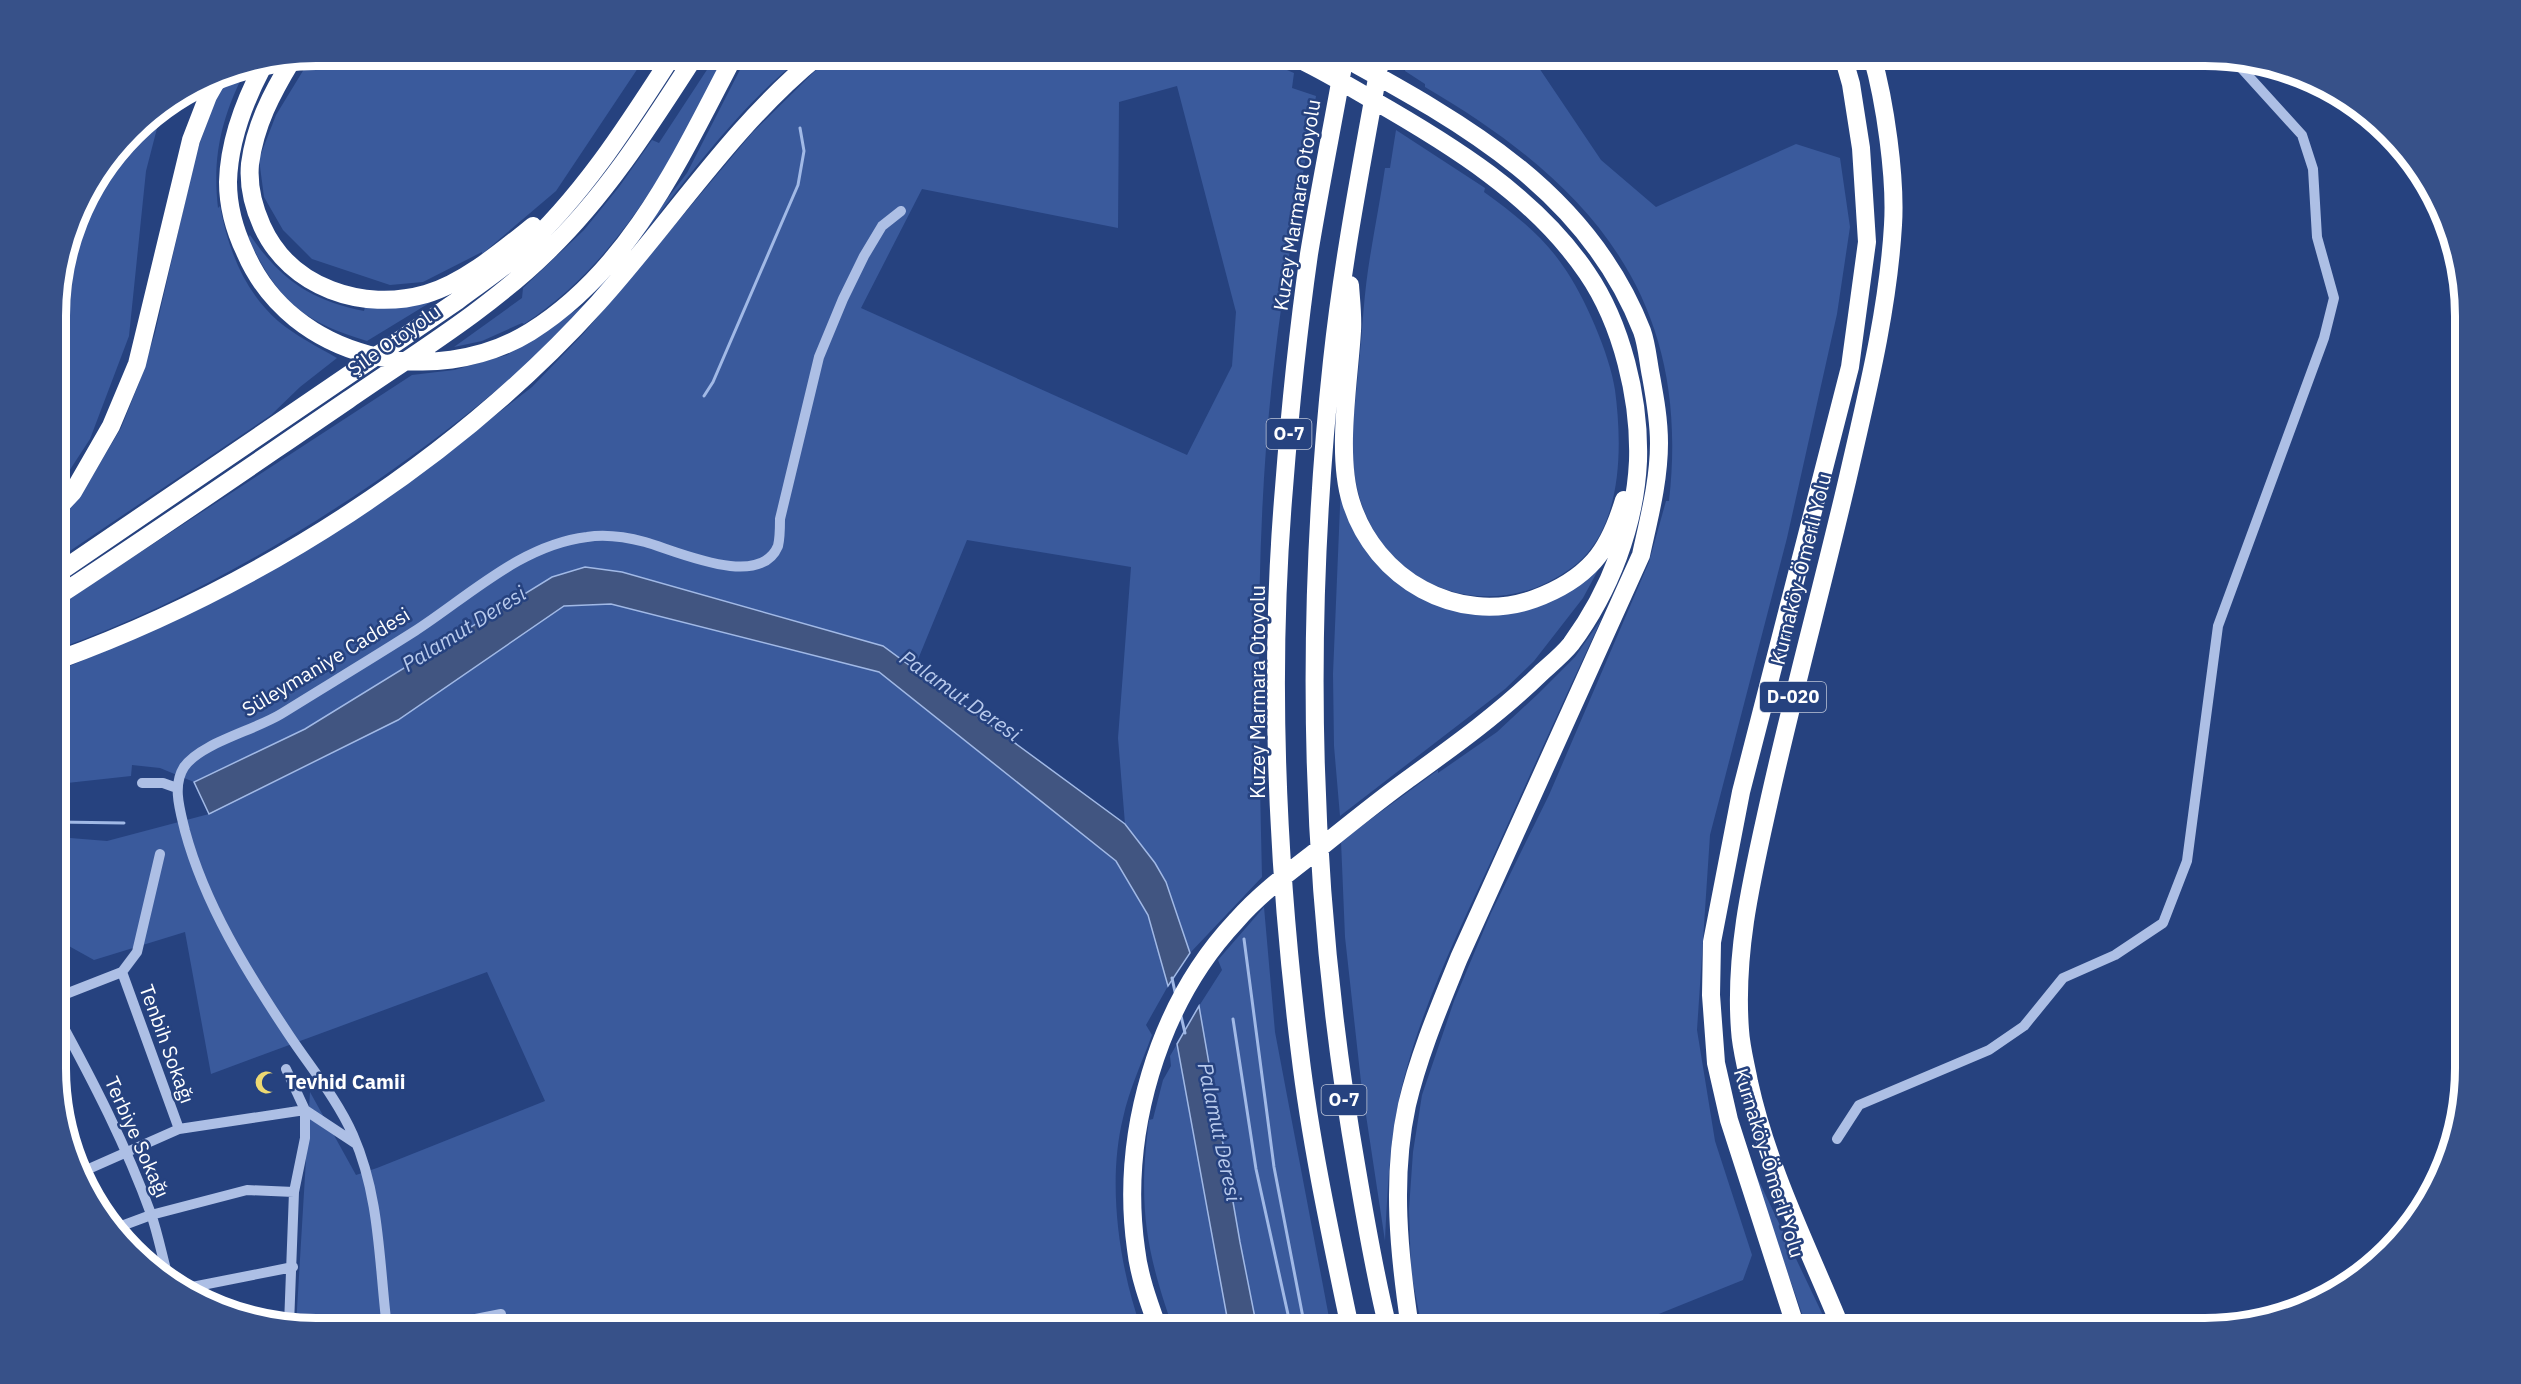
<svg xmlns="http://www.w3.org/2000/svg" width="2521" height="1384" font-family="'IBM Plex Sans',sans-serif">
<style>
.green{fill:#3a5a9c;fill-rule:evenodd}
.water{fill:#415581;stroke:#a1b9e6;stroke-width:1.5}
.lines{fill:none;stroke-linecap:round;stroke-linejoin:round}
.stream{stroke:#a1b9e6;stroke-width:3}
.minor{stroke:#adbfe5;stroke-width:10}
.highway{stroke:#fff;stroke-width:18}
.labels{text-anchor:middle;stroke-width:5;stroke-linejoin:round;paint-order:stroke}
.shield{fill:#26427f;stroke:#bec6d9;stroke-width:1.5}
.shield-label{font-size:18px;font-weight:bold;fill:#fff}
.street-label{font-size:20px;fill:#fff;stroke:#26427f}
.poi-label{font-size:20px;font-weight:bold;fill:#fff;stroke:#26427f;text-anchor:start}
.water-label{font-size:21px;font-style:italic;fill:#b8caed;stroke:#26427f}
.rim{fill:none;stroke:#fff;stroke-width:8}
</style>
<rect width="100%" height="100%" fill="#26427f"/>
<!-- green -->
<path class="green" d="M312,56H646L556,191L482,254V252L423,282L390,285L312,259L283,230L264,197L259,159L276,115Z
M716,56H725C675,155 620,262 524,324L522,323L482,341L454,347L522,298L523,288L584,230L619,187L652,140L659,143Z
M747,56H803C717,124 659,222 586,304C524,373 451,429 375,482C275,550 171,608 58,649V606L412,375L454,370L507,355L587,303L687,173Z
M836,56H1254L1294,73L1292,88L1316,96C1302,183 1285,269 1275,356C1254,528 1258,703 1262,877L1190,953L1166,882L1155,863L1125,824L1118,738L1131,567L967,540L914,669L883,646L622,572L585,567L305,729L194,782L160,768L132,765L131,776L58,784V671L177,620L283,564L415,477L532,387L584,333L752,133L818,68ZM1177,86L1236,312L1232,366L1187,455L861,308L922,189L1118,228L1119,102Z
M1408,56H1531L1601,160L1656,207L1796,144L1840,158L1850,227L1837,314L1787,538L1710,835L1697,1030L1715,1141L1752,1255L1743,1280L1624,1328H1422L1411,1272L1409,1209L1413,1152L1422,1095L1454,1001L1491,913L1549,795L1649,562L1666,501H1669C1692,298 1591,184 1425,87V84L1405,71Z
M246,69C222,116 212,155 218,208L220,206C228,249 244,291 278,321C296,336 318,347 337,358L300,387L271,415L58,559V522L90,480L121,428L139,383L155,333L196,154L219,89L230,73Z
M162,109L146,171L129,336L90,439L58,488V390L63,368L80,213L83,200L144,120Z
M1396,130L1485,188L1484,192C1513,213 1543,236 1563,266C1584,295 1610,355 1615,390C1622,443 1623,517 1583,558C1570,571 1552,581 1535,588C1450,618 1368,564 1355,477C1349,443 1355,407 1358,373C1362,339 1363,304 1368,270C1373,236 1380,202 1385,168H1390Z
M250,235C281,280 310,300 364,311L365,307L431,302L367,341C300,321 277,299 248,237Z
M1341,483L1376,560L1482,614L1604,559L1583,598L1534,661L1505,689L1340,816L1334,746L1333,674Z
M611,604L879,672L1116,861L1148,915L1168,986L1146,1025L1152,1035C1142,1062 1129,1090 1123,1118C1107,1183 1119,1266 1141,1328H316L296,1326L310,1092L356,1175L377,1168L545,1101L487,972L211,1074L185,932L94,960L58,940V837L107,841L209,814L398,720L564,606Z
M1602,618C1565,697 1529,777 1493,857C1461,926 1426,997 1406,1071C1390,1127 1388,1184 1385,1241L1361,1082L1345,937L1341,841L1438,770V773L1497,732L1538,694L1575,657Z
M1264,907L1275,1032L1331,1328H1257L1240,1242L1199,1006L1222,970L1218,960Z
M1177,1044L1229,1328H1173C1145,1249 1138,1203 1149,1120L1153,1119L1163,1080L1171,1066L1170,1056Z
M1747,1156L1829,1328H1807Z"/>
<!-- water -->
<path class="water" d="M585,567L622,572L883,646L1125,824L1155,863L1166,882L1190,953L1168,986L1148,915L1116,861L879,672L611,604L564,606L398,720L209,814L194,782L305,729L552,577Z
M1199,1006L1240,1242L1257,1328H1229L1177,1044Z"/>
<g class="lines">
<!-- stream -->
<path class="stream" d="M704,396L713,382L798,185L804,151L800,128
M58,822L124,823
M1244,939L1274,1167L1305,1328
M1172,978L1175,992
M1181,1016L1185,1033
M1233,1019L1256,1169L1291,1328"/>
<!-- minor -->
<path class="minor" d="M142,783H163L177,788
M122,972L179,1129
M58,997L122,972L137,952L160,854
M58,1017C93,1081 126,1145 151,1214C158,1234 162,1256 168,1277
M286,1069L305,1110V1138L294,1192L289,1325
M305,1110L355,1143
M1837,1139L1859,1105L1989,1050L2024,1026L2063,978L2115,955L2163,923L2187,861L2218,626L2324,338L2334,298L2317,237L2313,169L2302,135L2233,59
M84,1171L179,1129L305,1110
M116,1228L151,1215L247,1190L294,1192
M182,1289L293,1267
M387,1328C379,1263 380,1196 353,1135C337,1099 311,1068 289,1035C247,972 205,905 185,831C180,810 172,786 184,767C201,743 253,731 281,714C326,686 371,659 415,631C469,596 521,545 587,537C606,534 626,537 645,542C677,551 760,590 778,546C780,538 780,527 780,519L819,357L843,299L864,256L882,226L901,211
M430,1328L501,1314
M492,1328L501,1314"/>
<!-- highway -->
<path class="highway" d="M1341,56C1465,124 1588,192 1642,331C1647,345 1648,361 1651,376C1655,398 1659,420 1659,443C1659,481 1649,518 1641,555L1459,958C1440,1005 1419,1054 1407,1105C1391,1179 1399,1254 1410,1328
M1381,56C1363,157 1343,258 1332,361C1303,630 1310,903 1357,1170C1366,1223 1375,1276 1388,1328
M292,60C272,93 255,125 250,164C248,186 253,206 262,226C290,288 363,312 426,294C464,283 503,250 533,226
M263,66C244,102 229,141 228,182C228,206 235,231 245,252C291,360 434,391 530,332C631,269 681,157 734,56
M1342,72C1331,133 1319,193 1309,254C1298,331 1290,410 1284,488C1268,675 1277,867 1300,1053C1311,1145 1331,1237 1350,1328
M1350,285C1351,300 1353,316 1352,331C1349,381 1336,454 1351,502C1375,579 1457,626 1534,599C1556,591 1578,579 1594,561C1609,544 1618,520 1624,500
M58,508L73,492L111,426L137,364L191,140L208,96L220,75
M58,573L457,301C478,285 500,271 519,254C582,197 627,126 672,56
M58,596C156,532 251,466 348,400C416,353 489,309 548,251C607,194 651,124 695,56
M58,660C258,587 455,461 598,303C672,221 732,126 818,56
M1158,1328C1149,1303 1139,1276 1136,1249C1120,1135 1157,1005 1236,921C1258,896 1284,876 1310,856C1342,830 1374,804 1407,780C1454,746 1500,713 1542,672C1552,663 1563,654 1571,644C1610,591 1635,526 1638,461C1640,399 1622,324 1587,273C1535,196 1450,144 1371,99C1345,84 1319,68 1292,56
M1796,1328L1729,1120L1716,1063L1711,995L1712,942L1741,792L1850,367L1867,242L1861,148L1851,84L1843,56
M1841,1328C1808,1247 1768,1169 1749,1082C1746,1065 1741,1048 1740,1030C1734,950 1753,874 1770,797C1794,690 1823,584 1848,477C1867,394 1888,310 1893,225C1896,178 1885,101 1872,56"/>
</g>
<!-- icons -->
<defs>
<symbol id="mosque-bare" viewBox="-9 -9 18 18"><path d="M3.5-4.9A6 6 0 1 0 3.5 4.9A5 5 0 1 1 3.5-4.9Z" fill="#eed972" stroke="#26427f" stroke-width="2.5" paint-order="stroke"/></symbol>
</defs>
<g fill-rule="evenodd">
<use href="#mosque-bare" x="250" y="1066" width="33" height="33"/>
</g>
<g class="labels">
<!-- shield labels -->
<g class="shield">
<rect x="1266.5" y="419" width="45" height="30" rx="4.5"/>
<rect x="1760" y="682" width="66" height="30" rx="4.5"/>
<rect x="1321.5" y="1085" width="45" height="30" rx="4.5"/>
</g>
<g class="shield-label">
<text x="1289" y="440">O-7</text>
<text x="1793" y="703">D-020</text>
<text x="1344" y="1106">O-7</text>
</g>
<!-- street labels -->
<g class="street-label">
<text transform="translate(1297 205) rotate(-81)" y="7">Kuzey Marmara Otoyolu</text>
<text transform="translate(394 340) rotate(-35)" y="7">Şile Otoyolu</text>
<text transform="translate(1801 569) rotate(-76)" y="7">Kurnaköy-Ömerli Yolu</text>
<text transform="translate(326 662) rotate(-31)" y="7">Süleymaniye Caddesi</text>
<text transform="translate(1258 692) rotate(-90)" y="7">Kuzey Marmara Otoyolu</text>
<text transform="translate(167 1044) rotate(70)" y="7">Tenbih Sokağı</text>
<text transform="translate(137 1137) rotate(66)" y="7">Terbiye Sokağı</text>
<text transform="translate(1769 1163) rotate(73)" y="7">Kurnaköy-Ömerli Yolu</text>
</g>
<!-- poi labels -->
<g class="poi-label">
<text x="285" y="1089">Tevhid Camii</text>
</g>
<!-- water labels -->
<g class="water-label">
<text transform="translate(464 629) rotate(-32)" y="7">Palamut Deresi</text>
<text transform="translate(960 696) rotate(35)" y="7">Palamut Deresi</text>
<text transform="translate(1219 1132) rotate(78)" y="7">Palamut Deresi</text>
</g>
</g>
<!-- crop -->
<path d="M0 0H2521V1384H0ZM316 66H2205A250 250 0 0 1 2455 316V1068A250 250 0 0 1 2205 1318H316A250 250 0 0 1 66 1068V316A250 250 0 0 1 316 66Z" fill="#375189" fill-rule="evenodd"/>
<path class="rim" d="M316 66H2205A250 250 0 0 1 2455 316V1068A250 250 0 0 1 2205 1318H316A250 250 0 0 1 66 1068V316A250 250 0 0 1 316 66Z"/>
</svg>
